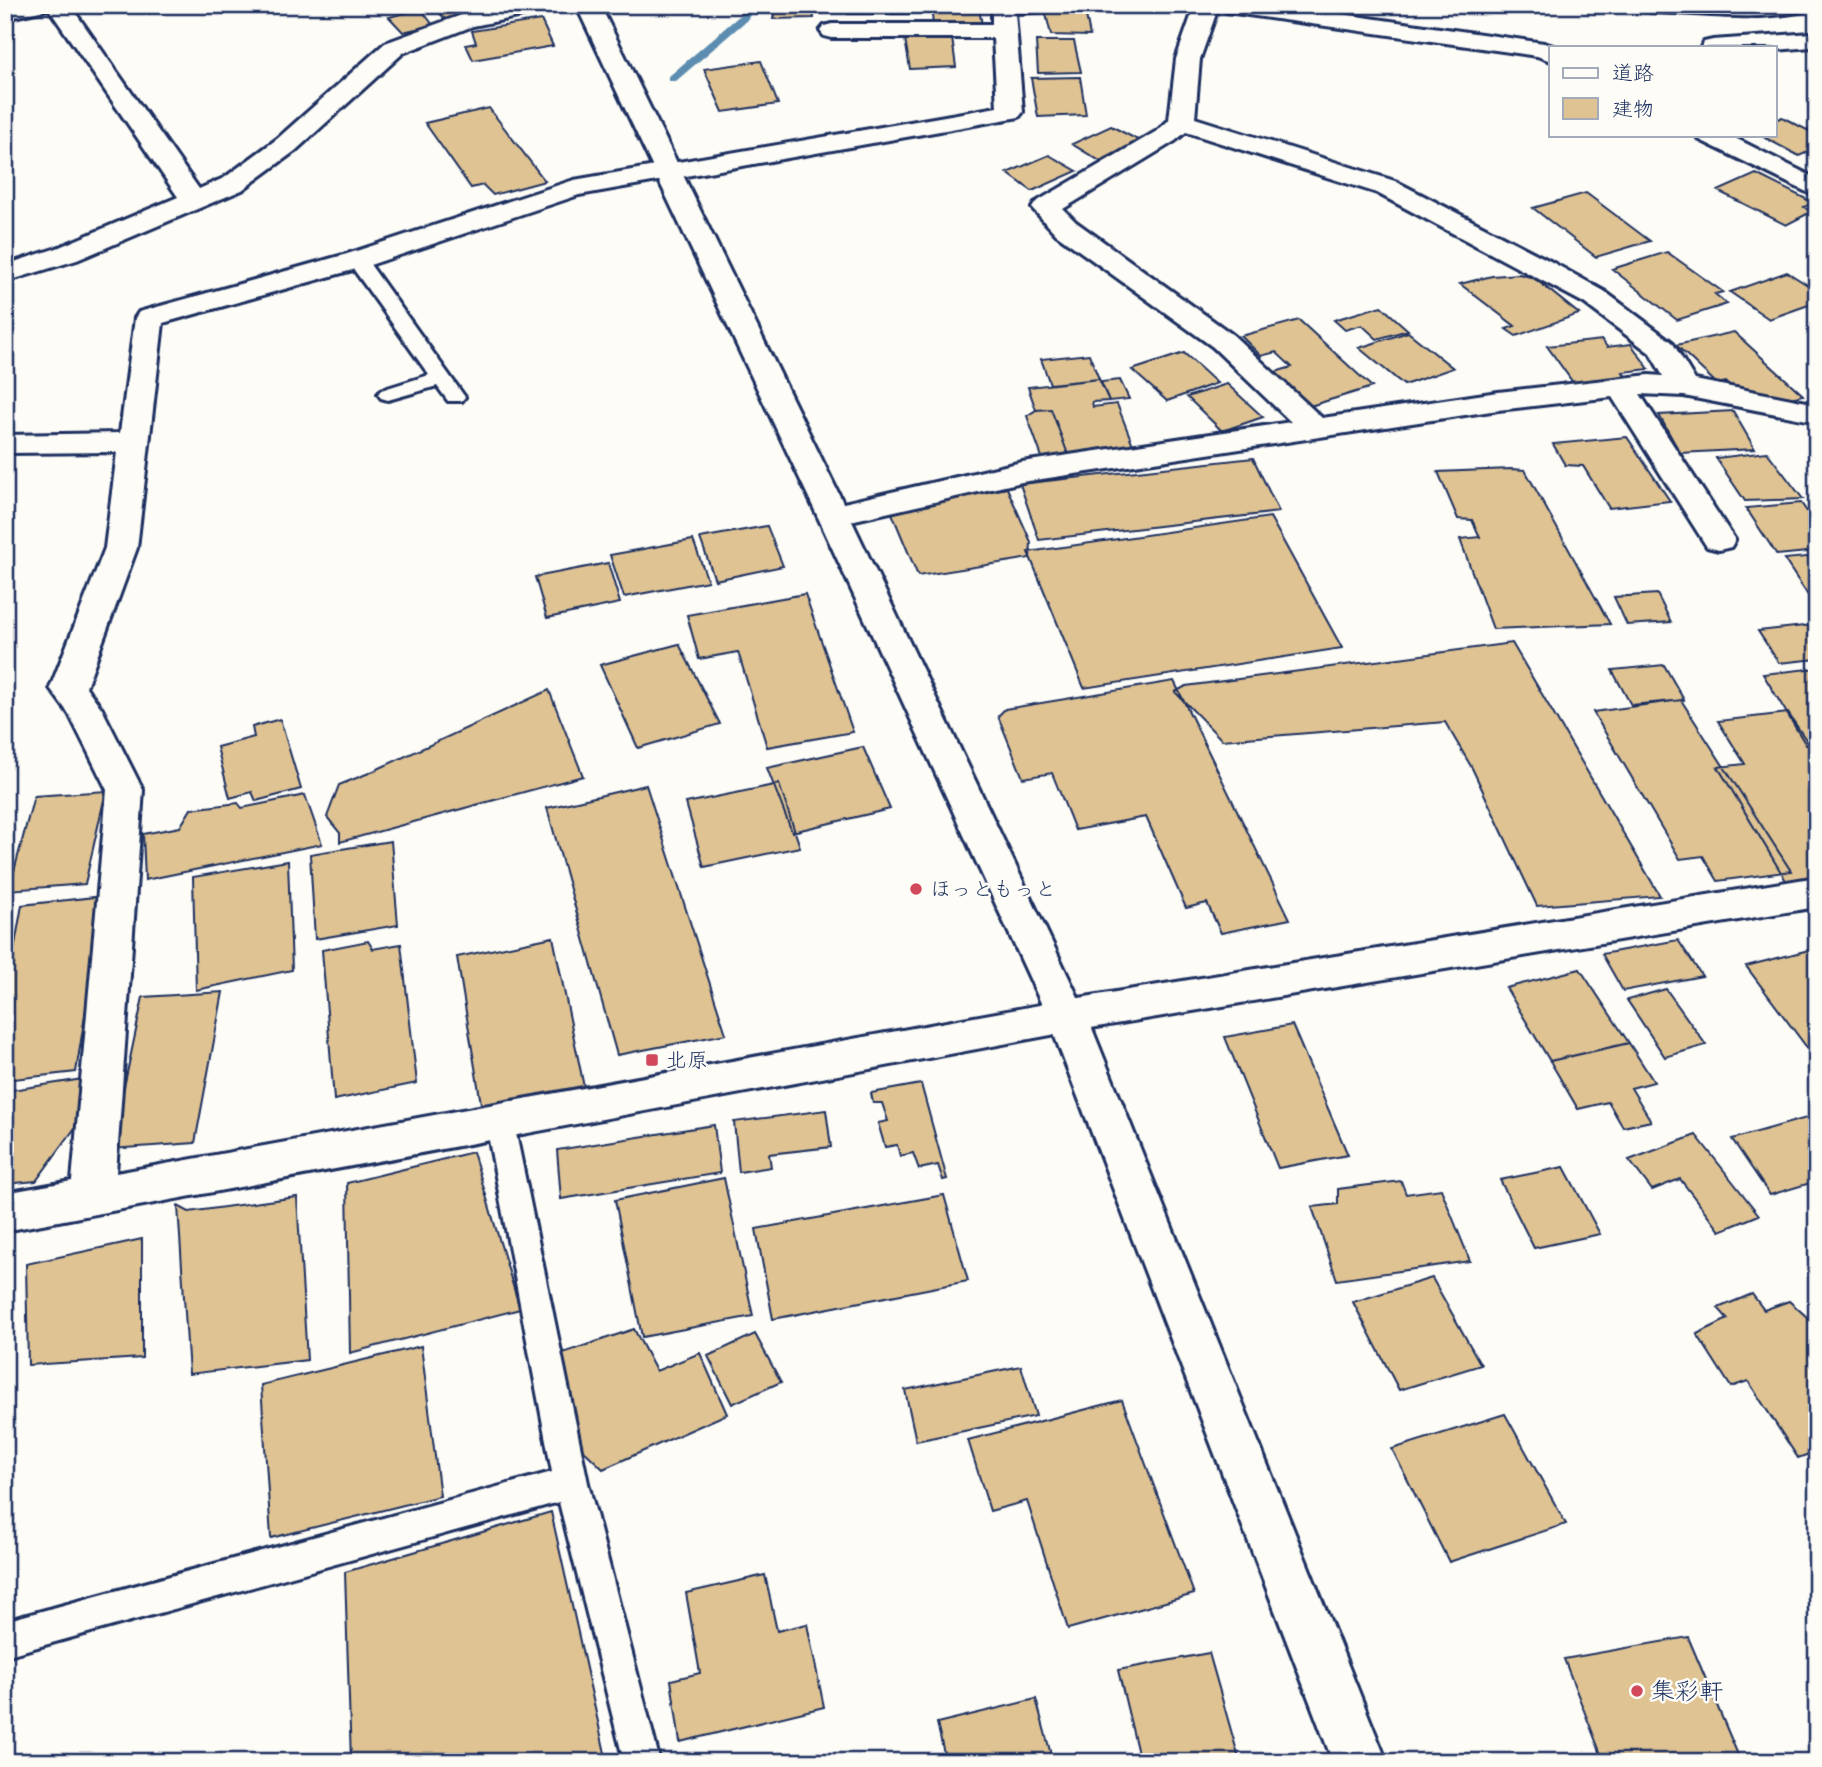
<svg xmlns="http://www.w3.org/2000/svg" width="1822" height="1767" font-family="'Patrick Hand','Klee One',sans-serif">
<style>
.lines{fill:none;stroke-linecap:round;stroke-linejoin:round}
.stream{fill:#5b8db1;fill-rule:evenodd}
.building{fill:#dfc393;stroke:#1b2f5e;stroke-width:2}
.lane-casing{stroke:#1b2f5e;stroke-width:6}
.street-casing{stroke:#1b2f5e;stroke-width:6}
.secondary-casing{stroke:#1b2f5e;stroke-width:6}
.lane{fill:#fdfcf7;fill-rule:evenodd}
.street{fill:#fdfcf7;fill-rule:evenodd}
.secondary{fill:#fdfcf7;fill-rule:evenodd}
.poi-dot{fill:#d1495b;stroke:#fdfcf7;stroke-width:2.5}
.labels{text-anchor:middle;stroke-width:5;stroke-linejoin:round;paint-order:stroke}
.poi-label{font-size:21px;fill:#1b2f5e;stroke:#fdfcf7;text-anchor:start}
.near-poi-label{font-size:24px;fill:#1b2f5e;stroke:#fdfcf7;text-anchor:start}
</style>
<rect width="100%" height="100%" fill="#fdfcf7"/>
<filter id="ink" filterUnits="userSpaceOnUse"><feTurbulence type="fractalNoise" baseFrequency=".0143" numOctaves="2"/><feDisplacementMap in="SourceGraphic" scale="14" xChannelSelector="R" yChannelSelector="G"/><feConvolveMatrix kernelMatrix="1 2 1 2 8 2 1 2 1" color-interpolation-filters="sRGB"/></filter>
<g filter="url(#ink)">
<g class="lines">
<!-- stream -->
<path class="stream" d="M745,5H756L747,20L676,81H668V77L739,16Z"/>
</g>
<!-- building -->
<path class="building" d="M423,5H493L495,8L445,19L436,9L428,11Z
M776,5H824V6H812L814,18L773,19Z
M847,5H909V14H848Z
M931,5H978L982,24L933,25Z
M421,9L433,25L403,32L389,17Z
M1045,10H1085L1090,36L1051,35Z
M541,20L553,46L473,60L466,45L476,43L472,31Z
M952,38L956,67L910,69L905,39Z
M1036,41H1074L1081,72L1038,73Z
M761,61L778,104L723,112L704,69Z
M1080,77L1086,115L1038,117L1031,78Z
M489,108L545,181L493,195L483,185L471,188L425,123Z
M1782,117L1817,135V148L1799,156L1760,135H1775V120Z
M1111,126L1140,141L1100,161L1072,144Z
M1049,155L1077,171L1032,191L1007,173Z
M1756,174L1814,203L1804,207L1811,212L1786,225L1718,191Z
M1586,193L1650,241L1596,257L1533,208Z
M1667,252L1723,292L1715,294L1727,304L1677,320L1612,269Z
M1787,272L1817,291V302L1769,319L1730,292Z
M1519,274L1534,278L1579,314L1516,336L1506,329L1515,326L1460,284L1492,276Z
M1381,306L1408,330L1377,339L1362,325L1345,330L1334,320Z
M1299,320L1372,387L1310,406L1275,372L1292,367L1276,352L1261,356L1241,336Z
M1408,332L1453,368L1404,385L1359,348Z
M1734,332L1803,395L1775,402L1766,393L1743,398L1726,382L1717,384L1676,345Z
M1602,340L1607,347L1631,344L1649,369L1623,372L1627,379L1574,384L1547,346Z
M1184,353L1217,383L1167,401L1132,370Z
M1089,354L1099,379L1050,384L1041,359Z
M1099,379L1109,401L1092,402L1093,407L1117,404L1135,450L1069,457L1051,409L1036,410L1028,387Z
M1120,380L1129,399L1109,401L1101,382Z
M1227,384L1263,417L1222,431L1187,397Z
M1051,409L1069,457L1043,460L1027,416L1036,410Z
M1733,411L1755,449L1680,453L1659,415Z
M1627,437L1670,501L1609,508L1583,466L1565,465L1553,444Z
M1767,452L1803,499L1745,501L1716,458Z
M1253,458L1279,512L1039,540L1020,484Z
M1511,469L1525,470L1610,624L1493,629L1460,539L1480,537L1472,520L1458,519L1438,472Z
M1007,488L1031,542L1030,558L918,576L891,511Z
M1801,503L1817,526V551L1777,555L1746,508Z
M1270,517L1342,648L1084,688L1028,552Z
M767,526L783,566L715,580L700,538Z
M693,540L708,581L624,597L610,555Z
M1817,556V609L1784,559Z
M608,563L620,603L547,618L535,577Z
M805,594L853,732L767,747L738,652L699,659L687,615Z
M1657,594L1671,622L1627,625L1614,597Z
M1813,625L1817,631V659L1779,663L1758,631Z
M1512,643L1660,896L1537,906L1472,768L1445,722L1222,740L1175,692L1186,686Z
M679,644L720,724L638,748L600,665Z
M1664,665L1684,700L1631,705L1612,670Z
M1817,668V744L1806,745L1763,674Z
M1174,681L1290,919L1221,933L1207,903L1186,908L1146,817L1075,830L1052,773L1023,778L998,716L1005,709Z
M549,690L583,776L340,842V833L327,817L339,785L369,773Z
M1681,700L1791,871L1718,881L1703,856L1680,859L1593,712Z
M1788,713L1817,756V885L1791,889L1718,767L1745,764L1718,721Z
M280,719L301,789L256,801L252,792L230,798L217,747L254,737L252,727Z
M863,747L890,809L792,832L767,768Z
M779,784L800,847L704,867L686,803Z
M646,785L726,1034L617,1055L547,808Z
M106,791L85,884L9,890L34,796Z
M305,795L322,844L145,880L143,834L180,827L191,809L238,803L242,808Z
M391,841L398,925L315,939L310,854Z
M288,861L292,970L196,990L193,877Z
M104,896L76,1072L5,1080V985L8,984L22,905Z
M553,937L584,1087L482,1110L457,957Z
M1678,940L1702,976L1623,991L1602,954Z
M368,941L373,949L401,944L417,1083L334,1100L322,950Z
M1813,949L1817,954V1061L1746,966Z
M1580,969L1629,1043L1550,1061L1506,988Z
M1666,989L1706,1045L1665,1057L1627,1000Z
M223,992L195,1143L111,1149L143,997Z
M1292,1025L1348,1155L1278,1168L1225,1037Z
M1629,1043L1654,1082L1631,1088L1651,1121L1623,1127L1608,1102L1578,1109L1550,1061Z
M83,1079V1117L36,1181L5,1184V1091Z
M921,1084L947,1179L943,1180L938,1165L919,1169L913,1153L900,1156L897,1145L885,1147L878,1123L888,1121L882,1103H873L871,1093Z
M826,1110L831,1147L769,1154L771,1167L739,1172L734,1122Z
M1817,1115V1181L1770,1195L1732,1139Z
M714,1125L720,1173L561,1199L557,1150Z
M1696,1135L1759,1215L1720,1231L1680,1179L1652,1190L1629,1160Z
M473,1152L520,1309L350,1353L347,1183Z
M1564,1167L1600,1234L1534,1248L1500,1180Z
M724,1178L753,1316L642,1337L615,1200Z
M1401,1181L1406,1194L1441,1189L1470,1261L1337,1280L1312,1207L1338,1204V1189Z
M944,1195L968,1281L773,1319L756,1229Z
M297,1197L307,1360L189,1374L178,1206L189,1212Z
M142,1239V1358L28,1365L26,1264Z
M1432,1278L1481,1365L1399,1390L1353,1302Z
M1752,1294L1764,1310L1789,1301L1817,1326V1451L1798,1458L1748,1381L1731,1387L1697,1334L1728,1319L1718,1308Z
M634,1329L656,1371L700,1353L727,1414L603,1469L579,1446L557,1355Z
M755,1334L781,1382L732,1404L708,1356Z
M421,1346L440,1496L271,1538L261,1385Z
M1021,1366L1036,1416L916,1441L905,1390Z
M1122,1400L1194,1594L1068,1629L1027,1501L990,1511L968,1440Z
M1505,1414L1566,1524L1449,1562L1392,1449Z
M551,1512L607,1762H351L345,1572Z
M765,1575L777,1631L807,1624L824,1707L680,1742L671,1680L700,1673L686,1593Z
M1688,1637L1741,1762H1604L1564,1659Z
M1209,1653L1240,1762H1140L1118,1670Z
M1036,1699L1053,1762H946L937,1723Z
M1817,1752V1762H1785Z"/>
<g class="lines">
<defs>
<path id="lane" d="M357,254L364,256L462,393L465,397L462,401H448L437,386L388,400L381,398L378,394L381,390L429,375L347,260Z
M499,1107L509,1110L513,1119L588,1483L660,1762H624L559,1502L5,1656V1621L552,1472L485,1119L489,1110Z"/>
<path id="street" d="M5,5H70L199,189L224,178L277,139L385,43L467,13L506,5H556L552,10L473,26L403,53L295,151L242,190L77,260L5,282V265L57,248L178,197L49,9L5,19Z
M992,5H1064L1060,10L1015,13L1023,112L1019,117L579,195L367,266L163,323L137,548L86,687L102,709L143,790L116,1173L1067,1000L1817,877V907L1067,1032L5,1231V1193L72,1181L107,790L69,714L50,688L105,548L117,452L5,453V435L120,433L135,318L139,312L347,254L574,180L997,107L993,38H832L824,36L820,31L824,26L832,24H992Z
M1195,5H1279L1544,43L1557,47H1551V61L1537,56L1227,12L1218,8L1200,59L1195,118L1395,181L1550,261L1604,291L1672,342L1695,380L1817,404V422L1684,396L1640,394L1735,540L1731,547L1719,550L1707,547L1612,397L1498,410L1022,482L833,525L822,522L817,515L822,508L1022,462L1291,422L1213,347L1056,234L1032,208L1036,202L1157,131L1169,120L1176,59ZM1186,132L1377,193L1584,303L1650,353L1663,376L1649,375L1498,392L1322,418L1233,335L1076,222L1063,209L1175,141Z
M1640,5H1810L1806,10C1758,22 1702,13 1652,12L1644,10Z
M1812,33L1817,34V46L1812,47L1775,50V47H1701L1704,42L1713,40Z
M1696,135H1729L1817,179V197L1700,140Z"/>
<path id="secondary" d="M576,5H600L849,515L1087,1016L1387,1762H1333L1047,1016L817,515Z"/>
</defs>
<!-- lane casing -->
<use href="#lane" class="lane-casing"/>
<!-- street casing -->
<use href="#street" class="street-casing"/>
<!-- secondary casing -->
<use href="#secondary" class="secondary-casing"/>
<!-- lane -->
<use href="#lane" class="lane"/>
<!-- street -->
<use href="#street" class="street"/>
<!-- secondary -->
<use href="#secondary" class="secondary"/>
</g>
</g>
<!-- markers -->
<g class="poi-dot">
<circle cx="916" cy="889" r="7"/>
<rect x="645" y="1053" width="14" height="14" rx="3.5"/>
<circle cx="1637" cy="1691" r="7"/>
</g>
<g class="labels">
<!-- poi labels -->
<g class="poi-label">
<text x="930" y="896">ほっともっと</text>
<text x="666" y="1067">北原</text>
</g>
<!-- near-poi labels -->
<g class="near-poi-label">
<text x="1651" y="1699">集彩軒</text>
</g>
</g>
<!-- margin -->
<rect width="1822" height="1767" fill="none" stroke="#fdfcf7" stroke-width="28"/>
<rect x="14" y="14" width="1794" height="1739" fill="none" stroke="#1b2f5e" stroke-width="2.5" filter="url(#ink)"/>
<!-- legend -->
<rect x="1549" y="46" width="228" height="91" fill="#fdfcf7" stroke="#a3aaba" stroke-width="2"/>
<rect x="1563" y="68" width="35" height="10" fill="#fdfcf7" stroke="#a3aaba" stroke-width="2"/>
<text x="1612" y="80" font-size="21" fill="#1b2f5e">道路</text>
<rect x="1563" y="98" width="35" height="21" fill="#dfc393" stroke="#a3aaba" stroke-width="2"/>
<text x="1612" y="116" font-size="21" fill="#1b2f5e">建物</text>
</svg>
